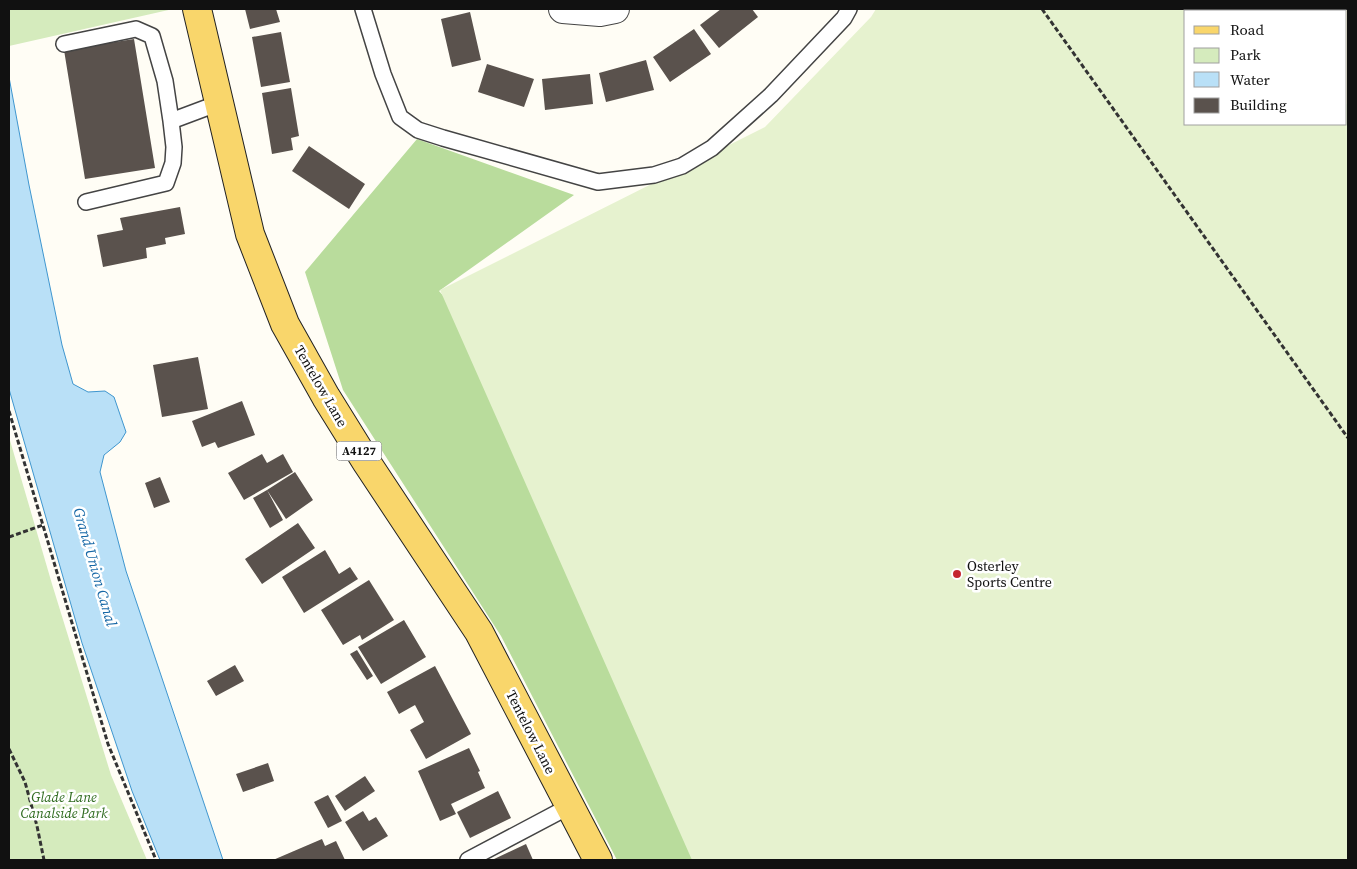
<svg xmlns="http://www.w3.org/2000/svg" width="1357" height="869" font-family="'Source Serif 4',serif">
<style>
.farmland{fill:#f6f3d4}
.green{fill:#d5ebbd}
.forest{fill:#b9dc9c}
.pitch{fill:#e6f2cf}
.water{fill:#b9e0f7;stroke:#3f96cf}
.building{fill:#5a524d}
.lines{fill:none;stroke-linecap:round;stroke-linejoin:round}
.service-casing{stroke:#444;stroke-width:18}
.minor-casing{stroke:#444;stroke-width:30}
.primary-casing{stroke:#222;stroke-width:30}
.path{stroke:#333;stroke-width:3;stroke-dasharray:5 2.5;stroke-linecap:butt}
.service{stroke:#fff;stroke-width:15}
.minor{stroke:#fff;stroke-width:28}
.primary{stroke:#f9d66b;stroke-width:28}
.poi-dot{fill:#c4262e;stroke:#fff;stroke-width:2}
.labels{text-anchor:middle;stroke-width:5;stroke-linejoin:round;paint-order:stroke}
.shield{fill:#fff;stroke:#585858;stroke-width:1}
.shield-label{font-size:12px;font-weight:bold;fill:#111}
.street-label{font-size:14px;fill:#111;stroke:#fff}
.poi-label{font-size:14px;fill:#111;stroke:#fff;text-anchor:start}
.park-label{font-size:14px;font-style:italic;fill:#2f6b1f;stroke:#fff}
.water-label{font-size:15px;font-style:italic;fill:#1768a6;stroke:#fff}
</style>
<rect width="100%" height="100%" fill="#fffdf5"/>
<!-- farmland -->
<path class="farmland" d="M1268,9H1348V106L1346,103V11H1270Z"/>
<!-- green -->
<path class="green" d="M9,9H173L9,46Z
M9,437L52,584L111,775L147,860H9Z"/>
<!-- forest -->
<path class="forest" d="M417,139L574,195L439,291L545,412L835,860H617L501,636L343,390L305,272Z"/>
<!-- pitch -->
<path class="pitch" d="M876,9H1268L1270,11H1186V124H1346V103L1348,106V858L1346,860H692L440,290L765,127L871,17Z"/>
<!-- water -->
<path class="water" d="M9,77L29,185L62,345L73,384L88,392L105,391L114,397L126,432L120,442L104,455L100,472L126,571L223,860H160L132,791L82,643L9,389Z"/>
<!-- building -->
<path class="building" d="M245,9H276L280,22L250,29Z
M721,9H752L758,17L719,48L700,25Z
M470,12L481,60L452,67L441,19Z
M694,29L711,54L670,82L653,57Z
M281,32L290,82L261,87L252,37Z
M134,39L155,168L85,179L64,50Z
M646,60L654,90L606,102L599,73Z
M487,64L534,79L524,107L478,92Z
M590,74L593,104L545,110L542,79Z
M291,88L299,136L291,138L293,150L272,154L262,93Z
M309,146L365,184L349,209L292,171Z
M180,207L185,234L165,238L166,244L146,248L147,258L103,267L97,235L123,230L120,218Z
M198,357L208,409L162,417L153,365Z
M242,401L255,435L218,448L215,442L202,447L192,421Z
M262,454L267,463L283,454L293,472L244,500L228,473Z
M295,472L313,500L286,519L267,490Z
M160,477L170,502L154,508L145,483Z
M267,490L283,520L270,528L253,498Z
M298,523L315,548L262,584L245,559Z
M325,550L339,574L350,567L358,579L304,613L282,577Z
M369,580L394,620L362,640L360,635L343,645L321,610Z
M404,620L426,657L381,684L358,647Z
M357,650L373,676L367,680L350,654Z
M235,665L244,681L216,696L207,681Z
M435,666L471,734L426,759L410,730L424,722L415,705L399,714L387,692Z
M469,748L480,771L478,772L485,788L451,804L456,814L440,821L418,771Z
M268,763L274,781L243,792L236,774Z
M365,776L375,791L345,811L335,796Z
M498,791L511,818L470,838L457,812Z
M328,795L342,821L328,828L314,802Z
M363,811L369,821L376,817L388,836L363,851L345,822Z
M322,839L325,846L336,841L345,860H273Z
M526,844L533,860H492Z"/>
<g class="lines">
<defs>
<path id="service" d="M363,9L383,74L400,117L418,130L443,138L598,182L654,175L682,166L712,148L771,95L844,18L849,9
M64,44L136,29L152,36L165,81L171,121
M86,202L166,183L173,163L174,147L171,121L219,103
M468,860L570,806"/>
<path id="minor" d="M563,9L600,12L615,9"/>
<path id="primary" d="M197,9L250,234L285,324L326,397L367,463L479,632L598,860"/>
</defs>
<!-- service casing -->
<use href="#service" class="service-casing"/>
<!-- minor casing -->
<use href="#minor" class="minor-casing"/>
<!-- primary casing -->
<use href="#primary" class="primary-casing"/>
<!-- path -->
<path class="path" d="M1042,9L1348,438
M9,411L108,744L156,860
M9,537L43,525
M9,749L25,782L37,826L44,860"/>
<!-- service -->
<use href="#service" class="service"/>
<!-- minor -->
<use href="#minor" class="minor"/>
<!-- primary -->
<use href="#primary" class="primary"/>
</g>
<!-- markers -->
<circle class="poi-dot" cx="957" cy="574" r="5"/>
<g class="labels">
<!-- shield labels -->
<rect class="shield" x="336.5" y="441.5" width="45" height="19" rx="4"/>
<g class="shield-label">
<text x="359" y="455">A4127</text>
</g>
<!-- street labels -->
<g class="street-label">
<text transform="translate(321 386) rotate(60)" y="5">Tentelow Lane</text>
<text transform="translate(531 732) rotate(63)" y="5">Tentelow Lane</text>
</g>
<!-- poi labels -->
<g class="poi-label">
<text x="967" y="571">Osterley<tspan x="967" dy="16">Sports Centre</tspan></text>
</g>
<!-- park labels -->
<g class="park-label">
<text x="64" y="802">Glade Lane<tspan x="64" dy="16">Canalside Park</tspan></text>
</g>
<!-- water labels -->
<g class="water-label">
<text transform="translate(95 567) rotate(74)" y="5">Grand Union Canal</text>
</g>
</g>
<!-- border -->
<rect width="1357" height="869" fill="none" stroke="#111111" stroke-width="20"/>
<!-- legend -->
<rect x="1184" y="10" width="162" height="115" fill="#ffffff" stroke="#a0a0a0"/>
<rect x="1194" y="26" width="25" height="8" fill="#f9d66b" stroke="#a0a0a0"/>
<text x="1230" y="35" font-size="15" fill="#111111">Road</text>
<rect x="1194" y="48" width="25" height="15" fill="#d5ebbd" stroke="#a0a0a0"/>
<text x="1230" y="60" font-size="15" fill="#111111">Park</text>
<rect x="1194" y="72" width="25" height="15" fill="#b9e0f7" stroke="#a0a0a0"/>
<text x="1230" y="85" font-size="15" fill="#111111">Water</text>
<rect x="1194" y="98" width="25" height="15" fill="#5a524d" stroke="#a0a0a0"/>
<text x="1230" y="110" font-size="15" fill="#111111">Building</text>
</svg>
